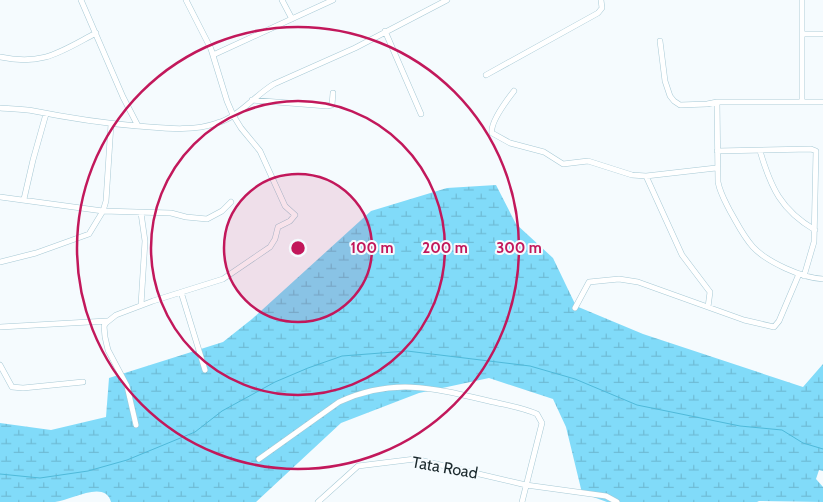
<svg xmlns="http://www.w3.org/2000/svg" width="823" height="502" font-family="Cabin,sans-serif">
<style>
.wetland{fill:url(#wetland-marsh)}
.lines{fill:none;stroke-linecap:round;stroke-linejoin:round}
.stream{stroke:#4fb9d9;stroke-width:1}
.street-casing{stroke:#a7c9d5;stroke-width:6}
.street{stroke:#fff;stroke-width:5}
.ring{fill:none;stroke:#c2185b;stroke-width:2.5}
.labels{text-anchor:middle;stroke-width:4;stroke-linejoin:round;paint-order:stroke}
.street-label{font-size:16px;fill:#1c2a2e;stroke:#f5fbfe}
.centre{fill:#c2185b;stroke:#f5fbfe;stroke-width:2.5}
.ring-label{font-size:15px;text-anchor:middle;font-weight:bold;fill:#c2185b;stroke:#f5fbfe;stroke-width:4;stroke-linejoin:round;paint-order:stroke}
</style>
<defs>
<pattern id="wetland-marsh" width="20" height="14" patternUnits="userSpaceOnUse" patternTransform="scale(1.25)"><rect width="20" height="14" fill="#81dbf9"/><path d="M1 5h8M5 5V1M11 12h8M15 12V8" fill="none" stroke="#6fbcd6"/></pattern>
</defs>
<rect width="100%" height="100%" fill="#f5fbfe"/>
<!-- wetland -->
<path class="wetland" d="M496,185L516,224L553,258L576,306L643,334L803,387L823,364V471L819,470L816,479L823,487V502L759,501L757,502H607L582,493L566,427L553,399L489,378L419,393L341,423L256,502H111C105,479 70,501 55,502C37,502 18,502 0,502V423L51,430L106,417L109,378L223,342L252,319L371,211L447,188Z"/>
<g class="lines">
<!-- stream -->
<path class="stream" d="M0,474L40,478L88,471L127,460L195,432L222,411L275,382L308,368L342,356L407,351L530,366L575,379L637,405L740,426L782,430L803,443L823,449"/>
<defs>
<path id="street" d="M81,0L123,97L138,126
M282,0L292,19
M385,31L421,114
M803,34H823
M660,41L665,81L670,96L674,101L680,105L707,104L717,102H823
M213,55L333,0
M0,57C43,66 60,52 96,33
M486,75L598,13L602,8L601,0
M514,91C507,100 490,123 492,133L510,143L544,152L563,164L588,161L632,175L646,176L716,168
M252,100L327,106L332,105L333,93
M717,102L718,182C720,193 725,201 730,211C737,223 743,236 753,247C767,262 802,278 823,279
M802,102V0
M0,108C11,109 23,109 34,111C69,118 102,123 137,126C163,128 192,132 217,123C239,117 254,96 274,84L355,48L447,0
M717,151L811,149L816,151L814,242L804,276
M760,151C771,188 781,210 815,230
M646,176L682,255L710,292L708,307
M0,197L103,211L171,213L186,217L207,219L222,211L231,202
M24,199L33,160L46,114
M0,262L36,253L89,234L103,211L106,201L111,124
M181,292L205,370
M141,305L145,241L141,213
M575,308L589,282L619,279L638,282L744,320L774,327L779,321L799,274
M0,327L107,321
M0,365L12,387L23,388L83,382
M136,425L127,386L108,350L105,337L104,326L106,323L116,315L153,301L223,279L270,247L275,239L278,227L290,221L295,215L285,206L260,151L241,128L233,115L227,101L211,49L186,0
M259,459L339,402C393,377 434,388 489,401C505,405 522,407 537,414L542,423L522,502
M318,502L358,466L415,459L526,485L606,496L617,502"/>
</defs>
<!-- street casing -->
<use href="#street" class="street-casing"/>
<!-- street -->
<use href="#street" class="street"/>
</g>
<!-- distance rings -->
<circle cx="298" cy="248" r="74" fill="#c2185b" fill-opacity=".12"/>
<g class="ring">
<circle cx="298" cy="248" r="74"/>
<circle cx="298" cy="248" r="147"/>
<circle cx="298" cy="248" r="221"/>
</g>
<g class="labels">
<!-- street labels -->
<g class="street-label">
<text transform="translate(445 467) rotate(10)" y="6">Tata Road</text>
</g>
</g>
<circle cx="298" cy="248" r="8" class="centre"/>
<g class="ring-label">
<text x="372" y="253">100 m</text>
<text x="445" y="253">200 m</text>
<text x="519" y="253">300 m</text>
</g>
</svg>
